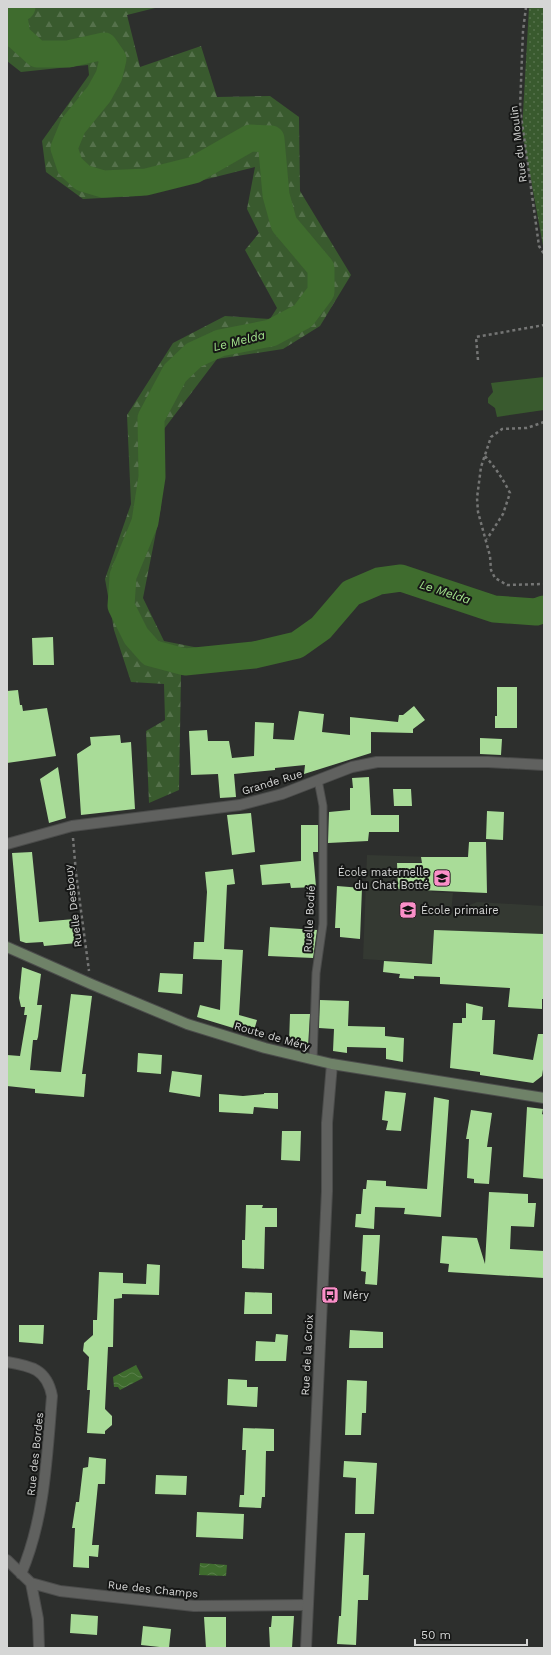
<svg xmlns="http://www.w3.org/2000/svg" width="551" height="1655" font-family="'Work Sans',sans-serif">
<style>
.built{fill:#343932}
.grass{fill:url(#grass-dots)}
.forest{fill:url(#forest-firs)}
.pitch{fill:#395a2e}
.water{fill:url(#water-waves)}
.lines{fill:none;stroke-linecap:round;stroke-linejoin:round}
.river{stroke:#3f6c2e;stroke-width:27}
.building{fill:#a9dc98}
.service-casing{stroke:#4b4c4b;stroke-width:9}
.minor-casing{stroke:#4b4c4b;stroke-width:12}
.tertiary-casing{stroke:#4b4c4b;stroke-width:12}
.secondary-casing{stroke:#4b4c4b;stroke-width:12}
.path{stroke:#757675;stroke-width:2.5;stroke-dasharray:3 3;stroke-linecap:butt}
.service{stroke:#60615f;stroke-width:7}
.minor{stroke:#60615f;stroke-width:10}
.tertiary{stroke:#60615f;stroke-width:10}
.secondary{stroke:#6f8268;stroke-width:10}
.labels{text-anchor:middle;stroke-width:4;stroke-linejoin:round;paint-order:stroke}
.street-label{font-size:11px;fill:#d5d6d5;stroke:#161716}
.poi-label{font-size:11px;fill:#d5d6d5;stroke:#161716;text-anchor:start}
.water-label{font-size:12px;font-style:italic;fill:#a3e48c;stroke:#161716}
</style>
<defs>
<pattern id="grass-dots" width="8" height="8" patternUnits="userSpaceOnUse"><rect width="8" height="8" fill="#395a2e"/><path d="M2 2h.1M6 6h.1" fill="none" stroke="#55714b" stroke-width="1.8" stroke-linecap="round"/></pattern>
<pattern id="forest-firs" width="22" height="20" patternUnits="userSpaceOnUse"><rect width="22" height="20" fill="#395a2e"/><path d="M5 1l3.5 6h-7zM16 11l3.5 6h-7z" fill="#55714b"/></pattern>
<pattern id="water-waves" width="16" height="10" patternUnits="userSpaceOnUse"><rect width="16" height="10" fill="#3f6c2e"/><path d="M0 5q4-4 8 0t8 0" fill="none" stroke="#5a804b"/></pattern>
</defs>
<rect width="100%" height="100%" fill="#2d2f2d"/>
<!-- built -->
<path class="built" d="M367,855L432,857L431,862L397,863L398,889L431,890L432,892L453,893L451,913L477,902L544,906V969L409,962L363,959Z"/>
<!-- grass -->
<path class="grass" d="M529,7H544V251L522,131Z"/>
<!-- forest -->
<path class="forest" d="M7,7H159L127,15L140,67L201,46L217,97L270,96L299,117L300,191L351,275L320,326L283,349L217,359L164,429L161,507L143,598L164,641L214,651L181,675L179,790L149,803L146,731L165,720L164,684L131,682L114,630L105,579L131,504L127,415L173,343L225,316L270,319L277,308L245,250L259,233L247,209L255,167L140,196L83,199L46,172L42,141L89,75L88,65L21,72L7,61Z"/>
<!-- pitch -->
<path class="pitch" d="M544,377V410L497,417L495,408L488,403V398L493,392L491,383Z"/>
<!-- water -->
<path class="water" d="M136,1365L143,1378L120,1390L118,1387H114L113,1377Z
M200,1563L227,1565L226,1576L199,1575Z"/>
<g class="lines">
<!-- river -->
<path class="river" d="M22,7L13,10L17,36L37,54H68L104,46L113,59L109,76L99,94L73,126L64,148L70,166L83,178L103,184L146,182L194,170L250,138L271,139L276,195L284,224L321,268V292L303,316L271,333L220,343L194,355L175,373L151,418L152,477L145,522L123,576L121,606L136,636L151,653L185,662L254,655L297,645L321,628L351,593L379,581L401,578L494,609L536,612L544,609"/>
</g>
<!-- building -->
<path class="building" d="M53,637L54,665H33L32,638Z
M497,687H517V728H495V716H497Z
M18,690L20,705H22L23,711L47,708L56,756L7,763V691Z
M414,706L425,720L413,729V733L371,732V753L304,774L305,765L275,768V770L234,774L236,797L220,798L218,774L191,775L189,731L207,730L208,741H229L232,758L254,756L255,722L274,723L273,739L294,740L299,711L324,714L322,732L350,735V717L398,722L399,715H403Z
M120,735L121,743L131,742L135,809L81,815L77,754L91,745L90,737Z
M480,738L502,739L501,755L480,754Z
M58,767L66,818L49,823L40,779Z
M369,777L371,815H399V832H369L368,841L328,843L329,812L350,810V788H353L352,778Z
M393,789H411L412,806H394Z
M487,811L504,812L503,840L486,839Z
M251,813L255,852L232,855L227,815Z
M301,825H318V852H313L316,887L291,888L290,883L262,885L260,865L301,861Z
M469,842H486L487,893L398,889L397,863H422L421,857H468Z
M32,852L39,922L75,919L77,943L44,946L43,942L26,943L20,941L12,853Z
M233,869L235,884L227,885L224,949L243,950L239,1015L257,1020L253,1034L197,1017L200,1005L220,1010L222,960L193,959L194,942H204L207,892L205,872Z
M337,886L362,888L360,939L340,937V928H335Z
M270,927L317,930L313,958L268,956Z
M434,930L544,934V999H542V1009L508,1007L510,988L440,984V977L414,976V979L399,978L400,974L383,972L384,961L432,964Z
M22,967L41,974L37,1005H42L38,1037L37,1040H33L30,1070L61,1072L71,994L92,996L82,1074H86L84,1097L35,1093V1089L7,1086V1055L20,1056L27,1015H24L25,1007H21L19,998Z
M160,973L183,974L182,994L158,992Z
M320,1000L349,1001L348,1026L385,1027V1036L404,1038L403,1062L386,1059V1048L347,1047V1053L333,1051L334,1029L319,1028Z
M466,1003L483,1007L482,1020H495L493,1054L533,1060L538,1034H544V1063L542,1076L533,1083L480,1075V1072L450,1068L453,1023H462V1018H466Z
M290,1014H310L308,1047L289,1044Z
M138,1053L162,1055L161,1074L137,1072Z
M172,1071L202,1075L200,1097L169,1092Z
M385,1091L406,1093L401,1131L386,1130L388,1121L382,1120Z
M264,1093H278V1109L254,1107L253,1114L219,1112V1094L243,1096L264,1094Z
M434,1097L449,1100L441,1217L404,1214L405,1208L375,1207L374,1229L355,1227L356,1214H361L363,1189H366L367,1180L386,1181V1186L427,1189Z
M527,1107L543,1109L542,1114L544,1115V1179L523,1177Z
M471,1110L492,1113L487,1147H492L489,1184L474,1183V1179L467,1178L469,1139H466Z
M282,1131H301L300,1161L281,1160Z
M489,1192L528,1194V1203H536L534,1227L511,1226L510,1249L544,1251V1278L448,1272L449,1264L440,1263L442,1236L477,1238L485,1264Z
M246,1205H263L262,1208H277V1227H265L264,1269L242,1268V1240H245Z
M363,1235H380L377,1285L365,1284L366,1272L361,1271Z
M147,1264L160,1265L159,1295L122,1294V1298L114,1299L113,1347H108L105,1409L112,1416V1425L105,1431V1434L87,1433L90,1390H87L89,1357L83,1351L84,1343L93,1335V1320H97L99,1272L123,1273V1283L146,1284Z
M245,1292L272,1293V1314H244Z
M19,1325H44L43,1344L19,1342Z
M350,1330L383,1332V1348H349Z
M276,1334L288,1335L286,1361H255L256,1341L275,1342Z
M228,1379L247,1380V1387H258L257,1407L227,1405Z
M347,1380L367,1381L366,1413H362L361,1435H345Z
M243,1428L274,1429V1451H266L265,1497H262L261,1508L239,1507L240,1495H244L246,1450H242Z
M89,1457L106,1459L105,1484H98L92,1545H99L98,1557L89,1556V1568L73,1567L75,1528H72L76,1502H79L83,1468L88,1467Z
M344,1461L377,1463L374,1514H355L356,1478L343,1477Z
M156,1475L187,1476L186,1495L155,1494Z
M197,1512L244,1514L243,1539L196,1537Z
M345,1533H365L363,1575H369L368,1600H358L356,1645L337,1644L339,1616H341Z
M71,1614L98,1616L97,1635L70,1633Z
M272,1616H294L292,1648H270L269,1627H271Z
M204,1617H226V1648H206Z
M143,1626L171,1629L169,1648L141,1645Z"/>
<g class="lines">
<defs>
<path id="service" d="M313,1060L316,973L323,924V806L318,780"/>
<path id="minor" d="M7,844L72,826L240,805L282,794L352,767L377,762H488L544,765
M7,1362C31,1366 47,1369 52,1396C47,1456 45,1518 21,1574
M7,1560L31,1583L60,1591L194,1606L307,1605
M31,1583L38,1619L39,1648"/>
<path id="tertiary" d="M306,1648L327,1191V1123L332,1064"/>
<path id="secondary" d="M7,947L91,984L187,1024L265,1048L332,1064L544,1098"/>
</defs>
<!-- service casing -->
<use href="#service" class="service-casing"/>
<!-- minor casing -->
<use href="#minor" class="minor-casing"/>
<!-- tertiary casing -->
<use href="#tertiary" class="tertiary-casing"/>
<!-- secondary casing -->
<use href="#secondary" class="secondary-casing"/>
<!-- path -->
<path class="path" d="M526,7L523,31L520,108L539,246L544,254
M478,360L476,337L544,325
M544,422L527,428L502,429L491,437L481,467L477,498L478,512L490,556L491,570L495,578L507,585L544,584
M485,456C495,467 503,479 510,493L503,514L487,539
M73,838L76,873L89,971"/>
<!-- service -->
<use href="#service" class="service"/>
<!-- minor -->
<use href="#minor" class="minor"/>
<!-- tertiary -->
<use href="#tertiary" class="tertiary"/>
<!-- secondary -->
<use href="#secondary" class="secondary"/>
</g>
<!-- icons -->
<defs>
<symbol id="school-square" viewBox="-11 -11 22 22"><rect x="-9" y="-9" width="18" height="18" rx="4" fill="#fa8fc8" stroke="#161716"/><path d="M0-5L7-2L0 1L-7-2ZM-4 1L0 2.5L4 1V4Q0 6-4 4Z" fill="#111"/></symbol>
<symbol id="bus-square" viewBox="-11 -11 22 22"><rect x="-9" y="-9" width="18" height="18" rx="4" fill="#fa8fc8" stroke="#161716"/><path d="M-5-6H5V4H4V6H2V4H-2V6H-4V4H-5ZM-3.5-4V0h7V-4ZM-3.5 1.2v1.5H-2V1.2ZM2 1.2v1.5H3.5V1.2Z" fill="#111"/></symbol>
</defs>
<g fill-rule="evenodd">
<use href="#school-square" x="432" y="868" width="20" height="20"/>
<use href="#school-square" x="398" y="900" width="20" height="20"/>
<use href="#bus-square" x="320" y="1285" width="20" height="20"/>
</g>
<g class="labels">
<!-- street labels -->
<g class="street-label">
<text transform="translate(518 144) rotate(-97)" y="4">Rue du Moulin</text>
<text transform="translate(272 782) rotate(-17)" y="4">Grande Rue</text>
<text transform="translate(73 906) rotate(-97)" y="4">Ruelle Desbouy</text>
<text transform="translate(309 919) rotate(-87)" y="4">Ruelle Bodié</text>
<text transform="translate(272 1036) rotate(16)" y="4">Route de Méry</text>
<text transform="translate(307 1355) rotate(-87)" y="4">Rue de la Croix</text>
<text transform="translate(35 1454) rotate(-84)" y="4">Rue des Bordes</text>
<text transform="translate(153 1589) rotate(6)" y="4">Rue des Champs</text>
</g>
<!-- poi labels -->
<g class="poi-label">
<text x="429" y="876" text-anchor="end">École maternelle<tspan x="429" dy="13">du Chat Botté</tspan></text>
<text x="421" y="914">École primaire</text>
<text x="343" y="1299">Méry</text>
</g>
<!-- water labels -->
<g class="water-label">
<text transform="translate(239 341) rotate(-14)" y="4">Le Melda</text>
<text transform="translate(445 592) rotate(18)" y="4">Le Melda</text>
</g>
</g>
<!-- border -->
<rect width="551" height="1655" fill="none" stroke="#d5d6d5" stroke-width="16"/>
<!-- scale -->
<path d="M415 1639v6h112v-6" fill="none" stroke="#d5d6d5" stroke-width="2"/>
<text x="421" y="1639" font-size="12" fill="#d5d6d5" stroke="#161716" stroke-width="3" paint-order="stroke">50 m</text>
</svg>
